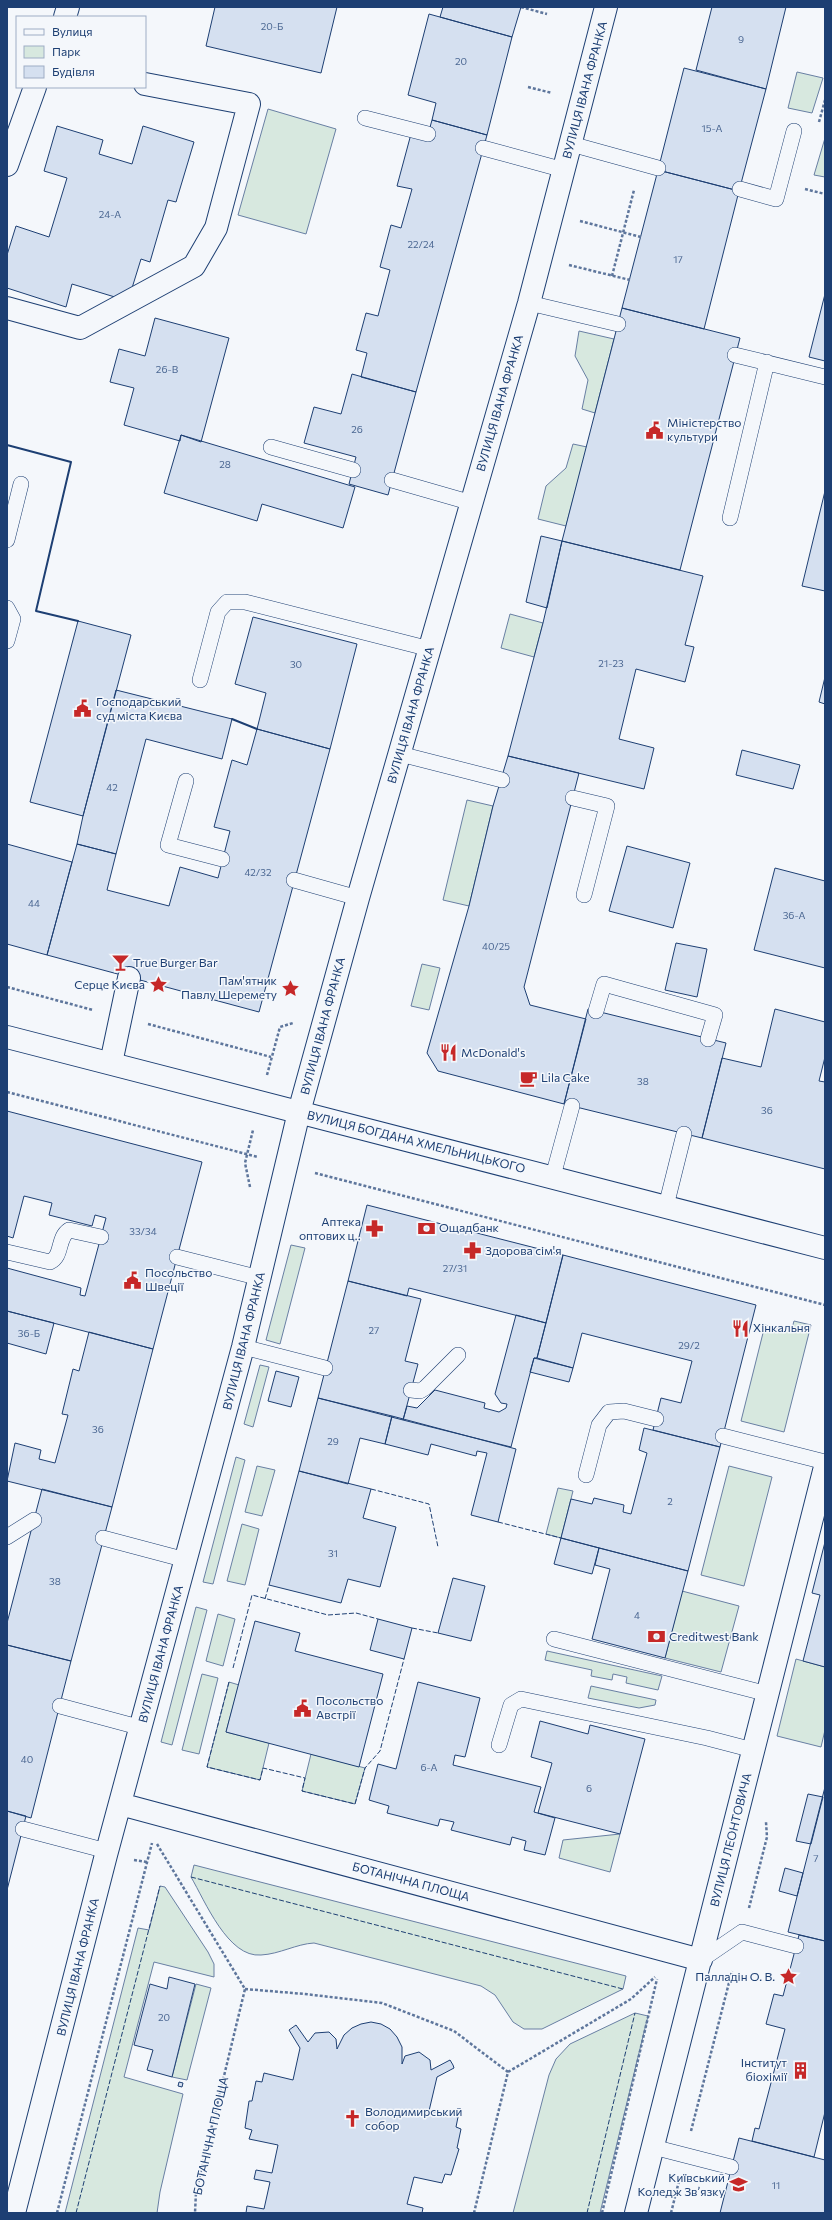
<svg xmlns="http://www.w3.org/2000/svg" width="832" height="2220" font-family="Commissioner,sans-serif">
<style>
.green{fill:#d7e8df;stroke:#687fa3}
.building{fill:#d5e0f0;stroke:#1d3f73}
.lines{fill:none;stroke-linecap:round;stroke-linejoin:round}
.service-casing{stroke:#1d3f73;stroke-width:16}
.minor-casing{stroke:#1d3f73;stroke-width:24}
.tertiary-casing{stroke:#1d3f73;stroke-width:24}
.path{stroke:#5e769c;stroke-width:2.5;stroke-dasharray:3 2;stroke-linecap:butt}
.service{stroke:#f4f7fb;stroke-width:15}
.minor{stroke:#f4f7fb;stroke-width:22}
.tertiary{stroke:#f4f7fb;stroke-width:22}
.fence{stroke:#1d3f73;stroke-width:1;stroke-dasharray:5 2;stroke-linecap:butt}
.wall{stroke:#1d3f73;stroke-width:2}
.labels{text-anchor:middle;stroke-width:3;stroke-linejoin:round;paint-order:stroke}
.number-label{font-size:10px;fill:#4b6792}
.street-label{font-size:12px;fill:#1d3f73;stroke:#f4f7fb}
.poi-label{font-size:12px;fill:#1d3f73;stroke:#f4f7fb;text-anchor:start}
</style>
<rect width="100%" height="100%" fill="#f4f7fb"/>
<!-- green -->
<path class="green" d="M797,72L823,78L812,113L788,108Z
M268,109L336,129L306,234L238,215Z
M825,138V177L814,175Z
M579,331L614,339L595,413L582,409L588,380L575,356Z
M573,444L587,447L566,526L538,519L546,486L566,468Z
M510,614L543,623L534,657L501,648Z
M467,800L493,806L469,906L443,900Z
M422,964L440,968L429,1010L411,1006Z
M291,1245L305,1248L280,1344L266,1340Z
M794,1321L811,1325L784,1432L741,1421L765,1325L791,1332Z
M260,1365L269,1367L253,1427L244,1424Z
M236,1457L245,1460L213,1584L203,1582Z
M257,1466L275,1470L262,1516L245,1512Z
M729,1466L772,1477L744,1586L701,1575Z
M558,1488L573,1491L561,1538L546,1534Z
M242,1524L259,1529L245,1585L227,1581Z
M682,1591L739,1606L721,1672L665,1658Z
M196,1607L207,1610L172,1745L161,1742Z
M218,1614L235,1619L223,1666L206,1661Z
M547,1651L662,1676L658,1690L626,1683L627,1677L613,1674L612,1680L591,1676L592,1670L545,1660Z
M796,1659L825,1667V1730L821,1747L777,1736Z
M202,1674L218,1678L199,1754L182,1750Z
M229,1682L239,1685L226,1732L269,1743L260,1780L207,1767Z
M591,1686L656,1700L655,1705L639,1708L588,1698Z
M311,1754L365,1768L355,1804L302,1791Z
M620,1834L610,1872L559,1858L563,1840Z
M194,1865L626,1976L623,1989L542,2029H524L513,2022L495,1995L481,1986L314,1943C296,1944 280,1954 261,1955C228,1958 205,1901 191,1877Z
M160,1886L165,1887L208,1952L214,1964V1977L154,1962L124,2077L183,2094L160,2192L157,2213H65L138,1928L149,1930Z
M196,1984L211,1988L187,2080L172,2077Z
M635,2013L648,2016L600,2213H513L549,2075L556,2059L570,2044Z"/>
<!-- building -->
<path class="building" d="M215,7H337L321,73L206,46Z
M443,7H521L512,37L440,17Z
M712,7H786L766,89L696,70Z
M429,14L512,37L487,135L432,120L436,103L408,95Z
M684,68L766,89L739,191L658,170Z
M432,120L487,135L416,392L361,377L367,353L356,350L366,313L378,316L390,270L380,267L391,225L401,228L412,189L397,186L411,134L427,138Z
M57,126L103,140L99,154L132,164L143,126L194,142L176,202L168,200L150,262L141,259L128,301L72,284L66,307L7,288V255L16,226L49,237L67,178L44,171Z
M658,170L739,191L704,329L622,308Z
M825,294V361L809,357Z
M622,308L740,338L680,570L562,541Z
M155,318L229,338L201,442L181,435L180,441L124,425L134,388L110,382L119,349L145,356Z
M352,374L416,392L388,495L349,484L356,457L304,443L314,407L341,414Z
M181,435L355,487L343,528L262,504L257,521L164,493Z
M825,491V591L802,586Z
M541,536L562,541L547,608L526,602Z
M562,541L703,576L685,645L694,647L685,682L636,669L619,739L654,748L644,789L508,756L543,623Z
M253,617L357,644L330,749L257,729L266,693L235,684Z
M78,621L131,635L83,816L30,802Z
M825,677V704L819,702Z
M116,690L232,719L222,759L146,739L116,854L77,844L83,816Z
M257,729L330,749L259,1012L47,955L77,844L116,854L107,890L169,906L180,867L218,878L230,831L214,827L232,760L247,765Z
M742,750L800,765L793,789L736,775Z
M508,756L579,773L524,987L530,1005L586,1019L564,1104L438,1071L427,1053L469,906L493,806Z
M7,844L72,862L47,955L7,944Z
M627,846L690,863L673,928L609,911Z
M775,868L825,881V968L754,950Z
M676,943L707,949L697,997L665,990Z
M588,1009L726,1043L702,1138L564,1104Z
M775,1009L825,1022V1057L819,1081L825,1082V1169L702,1138L722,1058L761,1067Z
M7,1111L202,1162L153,1349L7,1311V1268L81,1288L80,1295L85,1296L106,1218L95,1215L92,1226L49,1215L52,1203L24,1196L13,1238L7,1236Z
M367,1205L563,1255L546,1323L409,1288L407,1296L348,1281Z
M563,1255L756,1305L720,1447L653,1430L661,1398L681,1403L692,1361L582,1333L573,1368L537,1358Z
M348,1281L421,1299L405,1361L418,1364L403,1420L318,1398Z
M7,1311L54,1323L46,1354L7,1343Z
M516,1315L546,1323L537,1358H534L511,1447L403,1420L407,1406L417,1408L435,1390L485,1403L484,1408L499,1412L506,1408L507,1404L501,1403L495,1394Z
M89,1332L153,1349L112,1507L7,1481L15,1443L41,1450L39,1459L55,1463L68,1415L62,1414L73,1369L79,1371Z
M534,1358L573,1368L569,1382L530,1372Z
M276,1371L299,1377L291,1407L268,1401Z
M318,1398L392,1416L385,1444L360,1438L348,1484L299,1471Z
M392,1416L516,1449L498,1522L471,1515L487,1453L477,1451L476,1456L431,1444L428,1455L385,1444Z
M644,1428L720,1447L688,1571L561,1538L571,1499L592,1504L594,1498L624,1505L623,1512L631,1514L647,1453L639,1450Z
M299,1471L371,1489L363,1518L396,1527L380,1587L348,1579L341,1603L269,1585Z
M42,1489L112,1507L71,1661L7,1645V1623Z
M561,1538L599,1548L592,1574L554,1564Z
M825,1542V1667L803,1661L820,1595L812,1593Z
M599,1548L688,1571L665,1658L592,1639L610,1569L595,1565Z
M453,1578L485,1586L471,1641L438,1633Z
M378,1619L412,1628L404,1659L370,1650Z
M255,1621L300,1633L295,1651L383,1674L359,1767L226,1732Z
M7,1645L71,1661L31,1818L7,1811Z
M418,1682L480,1698L465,1757L455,1755L453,1765L541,1787L534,1812L555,1818L545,1855L524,1850L526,1841L512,1837L510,1845L451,1830L454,1822L440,1819L438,1826L387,1813L389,1806L369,1800L378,1764L396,1769Z
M540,1721L588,1734L590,1725L645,1739L620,1834L538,1813L552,1763L531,1757Z
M825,1787V1941L788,1932Z
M808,1794L823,1797L811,1844L796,1841Z
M7,1811L26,1816L7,1890Z
M785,1868L803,1873L797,1896L779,1891Z
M799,1935L825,1941V2112L814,2157L752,2141L755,2128L759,2129L785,2029L766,2024L774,1994L783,1996Z
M169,1977L195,1984L172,2077L147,2070L153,2050L134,2045L150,1984L167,1989Z
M371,2022L381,2024L390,2029L397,2037L402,2047V2064L405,2056L419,2052L430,2060L431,2070L450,2060L453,2065L454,2068L437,2077L429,2111L458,2117L456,2127L461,2129L457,2148L459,2149L451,2175L445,2174L442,2183L414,2177L407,2204L423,2208L422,2213H246L247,2206L264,2209L270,2182L254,2179L256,2170L272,2173L278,2145L249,2139L252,2130L245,2128L249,2101H252L256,2081L262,2082L264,2073L293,2080L300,2048L289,2030L296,2025L308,2042L315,2033L329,2032L336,2039L337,2049L344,2035L352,2028L361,2024Z
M179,2082L183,2083L182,2087L178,2086Z
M739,2138L825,2160V2213H720Z"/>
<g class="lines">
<defs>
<path id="service" d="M365,118L428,134
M571,144L658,168
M483,148L564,170
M740,189L776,199L794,131
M529,303L618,324
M735,355L825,377
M271,447L353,470
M392,480L472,503
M730,518L767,362
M7,540L21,484
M7,608L13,619L7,641
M200,680L218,612L227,602H245L430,649
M400,754L502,780
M186,781L168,845L222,859
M573,798L607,806L584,895
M294,880L358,898
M596,1011L604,984L715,1015L708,1039
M553,1176L572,1106
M666,1206L684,1134
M7,1252L50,1262C63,1256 57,1238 69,1230L101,1237
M177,1257L260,1278
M243,1347L325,1368
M411,1390L420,1391L425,1388L458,1355
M723,1436L825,1462
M586,1475L599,1425L609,1412L624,1411L656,1419
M7,1537L34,1520
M103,1538L186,1560
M554,1639L768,1694
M60,1706L142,1728
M499,1745L511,1705L521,1699L707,1738L753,1750
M23,1829L107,1851
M701,1960L742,1932L796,1946
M653,2147L731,2167"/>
<path id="minor" d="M65,17L68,7
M7,165L35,87
M7,308L80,328L194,266L216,228L249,104L145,84
M111,1063L129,978
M120,1804L701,1960
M14,2213L106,1855L243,1347L299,1112L358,898L529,303L606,7
M636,2213L825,1467"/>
<path id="tertiary" d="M7,1037L825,1248"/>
</defs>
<!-- service casing -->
<use href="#service" class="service-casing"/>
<!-- minor casing -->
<use href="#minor" class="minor-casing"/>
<!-- tertiary casing -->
<use href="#tertiary" class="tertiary-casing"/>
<!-- path -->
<path class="path" d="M521,7L547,14
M528,87L552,93
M819,122L825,100
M805,189L825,194
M580,221L641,237
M569,265L630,280
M612,276L634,190
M7,987L93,1010
M148,1024L271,1057
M267,1075L280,1027L293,1023
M7,1092L258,1157
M315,1173L825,1305
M250,1187L245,1163L253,1130
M157,1844L245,1989L196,2192L195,2213
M134,1860L147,1862
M749,1908L767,1837L766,1822
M245,1989L305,1994L382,2003L454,2031L508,2072L474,2213
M508,2072L631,1999L655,1977
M691,2131L732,1971
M57,2213L152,1843
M602,2213L657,1979
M671,2213L679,2181"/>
<!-- service -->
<use href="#service" class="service"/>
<!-- minor -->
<use href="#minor" class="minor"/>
<!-- tertiary -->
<use href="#tertiary" class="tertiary"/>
<!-- fence -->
<path class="fence" d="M371,1489L429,1504L438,1547
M498,1522L561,1538
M265,1599L269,1585
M412,1628L438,1633
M233,1668L252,1595L328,1615L356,1613L378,1619
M229,1682L207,1767L260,1780L263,1768L305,1778L302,1791L355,1804L365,1768L380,1751L404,1659
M191,1877L623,1989
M76,2213L160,1886
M587,2213L635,2013"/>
<!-- wall -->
<path class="wall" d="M7,445L71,462L36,611L78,621
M232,719L257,729"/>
</g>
<!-- icons -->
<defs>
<symbol id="civic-bare" viewBox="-9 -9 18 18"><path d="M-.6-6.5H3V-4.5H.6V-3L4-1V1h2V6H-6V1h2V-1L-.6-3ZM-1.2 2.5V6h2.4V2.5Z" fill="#c62828" stroke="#f4f7fb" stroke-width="2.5" paint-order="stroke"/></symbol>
<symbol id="bar-bare" viewBox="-9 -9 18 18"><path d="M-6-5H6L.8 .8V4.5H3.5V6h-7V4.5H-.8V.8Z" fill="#c62828" stroke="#f4f7fb" stroke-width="2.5" paint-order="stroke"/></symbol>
<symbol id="sight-bare" viewBox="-9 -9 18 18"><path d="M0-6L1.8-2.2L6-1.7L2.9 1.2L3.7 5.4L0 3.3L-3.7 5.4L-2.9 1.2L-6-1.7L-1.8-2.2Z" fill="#c62828" stroke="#f4f7fb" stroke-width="2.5" paint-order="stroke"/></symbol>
<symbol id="restaurant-bare" viewBox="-9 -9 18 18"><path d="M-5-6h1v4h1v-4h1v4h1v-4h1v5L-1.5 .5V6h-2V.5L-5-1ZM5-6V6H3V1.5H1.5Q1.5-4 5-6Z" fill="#c62828" stroke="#f4f7fb" stroke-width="2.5" paint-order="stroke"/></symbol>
<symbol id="cafe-bare" viewBox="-9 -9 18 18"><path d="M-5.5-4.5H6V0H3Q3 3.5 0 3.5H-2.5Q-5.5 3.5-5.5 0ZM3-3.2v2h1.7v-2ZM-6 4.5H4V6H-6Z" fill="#c62828" stroke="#f4f7fb" stroke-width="2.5" paint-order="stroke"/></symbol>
<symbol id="bank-bare" viewBox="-9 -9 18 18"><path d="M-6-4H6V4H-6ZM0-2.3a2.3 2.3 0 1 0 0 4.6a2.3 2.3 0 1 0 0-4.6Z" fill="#c62828" stroke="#f4f7fb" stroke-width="2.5" paint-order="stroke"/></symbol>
<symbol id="pharmacy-bare" viewBox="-9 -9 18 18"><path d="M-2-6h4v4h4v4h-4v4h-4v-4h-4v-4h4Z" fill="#c62828" stroke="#f4f7fb" stroke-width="2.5" paint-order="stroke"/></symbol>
<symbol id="building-bare" viewBox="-9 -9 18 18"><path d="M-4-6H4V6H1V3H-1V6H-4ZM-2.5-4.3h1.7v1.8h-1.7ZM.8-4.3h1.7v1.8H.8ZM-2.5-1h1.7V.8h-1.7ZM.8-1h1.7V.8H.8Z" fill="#c62828" stroke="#f4f7fb" stroke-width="2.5" paint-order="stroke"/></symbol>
<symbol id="church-bare" viewBox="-9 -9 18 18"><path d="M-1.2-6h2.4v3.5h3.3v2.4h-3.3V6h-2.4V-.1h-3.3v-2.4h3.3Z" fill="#c62828" stroke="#f4f7fb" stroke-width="2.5" paint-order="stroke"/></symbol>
<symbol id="university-bare" viewBox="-9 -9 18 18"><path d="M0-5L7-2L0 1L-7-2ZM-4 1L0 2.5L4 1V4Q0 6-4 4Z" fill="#c62828" stroke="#f4f7fb" stroke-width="2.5" paint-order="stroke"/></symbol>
</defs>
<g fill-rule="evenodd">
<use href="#civic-bare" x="642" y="418" width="25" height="25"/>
<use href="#civic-bare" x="70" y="696" width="25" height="25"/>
<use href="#bar-bare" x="108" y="950" width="25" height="25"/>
<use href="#sight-bare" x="146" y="972" width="25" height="25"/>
<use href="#sight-bare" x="278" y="976" width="25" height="25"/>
<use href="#restaurant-bare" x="436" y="1040" width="25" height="25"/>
<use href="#cafe-bare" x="516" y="1066" width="25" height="25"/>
<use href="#bank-bare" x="414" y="1216" width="25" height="25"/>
<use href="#pharmacy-bare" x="362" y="1216" width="25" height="25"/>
<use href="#pharmacy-bare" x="460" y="1238" width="25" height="25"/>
<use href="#civic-bare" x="120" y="1268" width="25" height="25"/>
<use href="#restaurant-bare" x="728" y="1316" width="25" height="25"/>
<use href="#bank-bare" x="644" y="1624" width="25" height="25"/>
<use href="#civic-bare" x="290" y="1696" width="25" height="25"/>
<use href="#sight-bare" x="776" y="1964" width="25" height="25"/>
<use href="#building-bare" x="788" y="2058" width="25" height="25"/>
<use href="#church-bare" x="340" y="2106" width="25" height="25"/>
<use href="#university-bare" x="726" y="2172" width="25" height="25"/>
</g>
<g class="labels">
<!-- number labels -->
<g class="number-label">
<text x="272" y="30">20-Б</text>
<text x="741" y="43">9</text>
<text x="461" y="65">20</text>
<text x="712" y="132">15-А</text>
<text x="110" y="218">24-А</text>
<text x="421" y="248">22/24</text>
<text x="678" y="263">17</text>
<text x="167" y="373">26-В</text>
<text x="357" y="433">26</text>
<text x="225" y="468">28</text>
<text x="611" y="667">21-23</text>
<text x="296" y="668">30</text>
<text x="112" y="791">42</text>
<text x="258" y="876">42/32</text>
<text x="34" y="907">44</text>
<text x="794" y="919">36-А</text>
<text x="496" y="950">40/25</text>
<text x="643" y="1085">38</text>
<text x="767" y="1114">36</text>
<text x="143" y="1235">33/34</text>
<text x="455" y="1272">27/31</text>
<text x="374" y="1334">27</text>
<text x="29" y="1337">36-Б</text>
<text x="689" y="1349">29/2</text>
<text x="98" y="1433">36</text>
<text x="333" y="1445">29</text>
<text x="670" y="1505">2</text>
<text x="333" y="1557">31</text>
<text x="55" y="1585">38</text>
<text x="637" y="1619">4</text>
<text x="27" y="1763">40</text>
<text x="429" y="1771">6-А</text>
<text x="589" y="1792">6</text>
<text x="816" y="1862">7</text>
<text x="164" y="2021">20</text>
<text x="776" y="2189">11</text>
</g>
<!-- street labels -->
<g class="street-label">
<text transform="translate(585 90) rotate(-75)" y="4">ВУЛИЦЯ ІВАНА ФРАНКА</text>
<text transform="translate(500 403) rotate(-74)" y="4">ВУЛИЦЯ ІВАНА ФРАНКА</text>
<text transform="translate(411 715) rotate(-74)" y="4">ВУЛИЦЯ ІВАНА ФРАНКА</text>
<text transform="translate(323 1026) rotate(-75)" y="4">ВУЛИЦЯ ІВАНА ФРАНКА</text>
<text transform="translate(416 1142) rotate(14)" y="4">ВУЛИЦЯ БОГДАНА ХМЕЛЬНИЦЬКОГО</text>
<text transform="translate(244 1341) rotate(-76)" y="4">ВУЛИЦЯ ІВАНА ФРАНКА</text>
<text transform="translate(161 1654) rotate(-75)" y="4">ВУЛИЦЯ ІВАНА ФРАНКА</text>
<text transform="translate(731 1840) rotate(-76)" y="4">ВУЛИЦЯ ЛЕОНТОВИЧА</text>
<text transform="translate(411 1882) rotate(15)" y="4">БОТАНІЧНА ПЛОЩА</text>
<text transform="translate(78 1967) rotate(-76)" y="4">ВУЛИЦЯ ІВАНА ФРАНКА</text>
<text transform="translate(211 2136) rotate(-77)" y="4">БОТАНІЧНА ПЛОЩА</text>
</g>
<!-- poi labels -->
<g class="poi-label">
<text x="667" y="427">Міністерство<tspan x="667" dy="14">культури</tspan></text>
<text x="96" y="706">Господарський<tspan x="96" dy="14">суд міста Києва</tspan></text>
<text x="133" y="967">True Burger Bar</text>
<text x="277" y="985" text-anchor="end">Пам'ятник<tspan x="277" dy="14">Павлу Шеремету</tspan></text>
<text x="145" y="989" text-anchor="end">Серце Києва</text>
<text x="461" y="1057">McDonald's</text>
<text x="541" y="1082">Lila Cake</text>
<text x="361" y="1226" text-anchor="end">Аптека<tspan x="361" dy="14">оптових ц‥</tspan></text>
<text x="439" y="1232">Ощадбанк</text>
<text x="485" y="1255">Здорова сім'я</text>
<text x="145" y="1277">Посольство<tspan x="145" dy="14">Швеції</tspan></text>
<text x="753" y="1332">Хінкальня</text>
<text x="669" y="1641">Creditwest Bank</text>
<text x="316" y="1705">Посольство<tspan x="316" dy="14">Австрії</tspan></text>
<text x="775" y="1981" text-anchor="end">Палладін О. В.</text>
<text x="787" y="2067" text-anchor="end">Інститут<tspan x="787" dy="14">біохімії</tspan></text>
<text x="365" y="2116">Володимирський<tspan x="365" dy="14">собор</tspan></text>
<text x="725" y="2182" text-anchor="end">Київський<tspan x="725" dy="14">Коледж Зв’язку</tspan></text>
</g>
</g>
<!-- border -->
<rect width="832" height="2220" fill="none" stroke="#1d3f73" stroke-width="16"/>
<!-- legend -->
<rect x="16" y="16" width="130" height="72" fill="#f4f7fb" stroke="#9eadc5"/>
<rect x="24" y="29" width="20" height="6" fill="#f4f7fb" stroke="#9eadc5"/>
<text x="52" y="36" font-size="12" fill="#1d3f73">Вулиця</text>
<rect x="24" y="46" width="20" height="12" fill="#d7e8df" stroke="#9eadc5"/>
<text x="52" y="56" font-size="12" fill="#1d3f73">Парк</text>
<rect x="24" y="66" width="20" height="12" fill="#d5e0f0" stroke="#9eadc5"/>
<text x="52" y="76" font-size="12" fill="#1d3f73">Будівля</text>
</svg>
